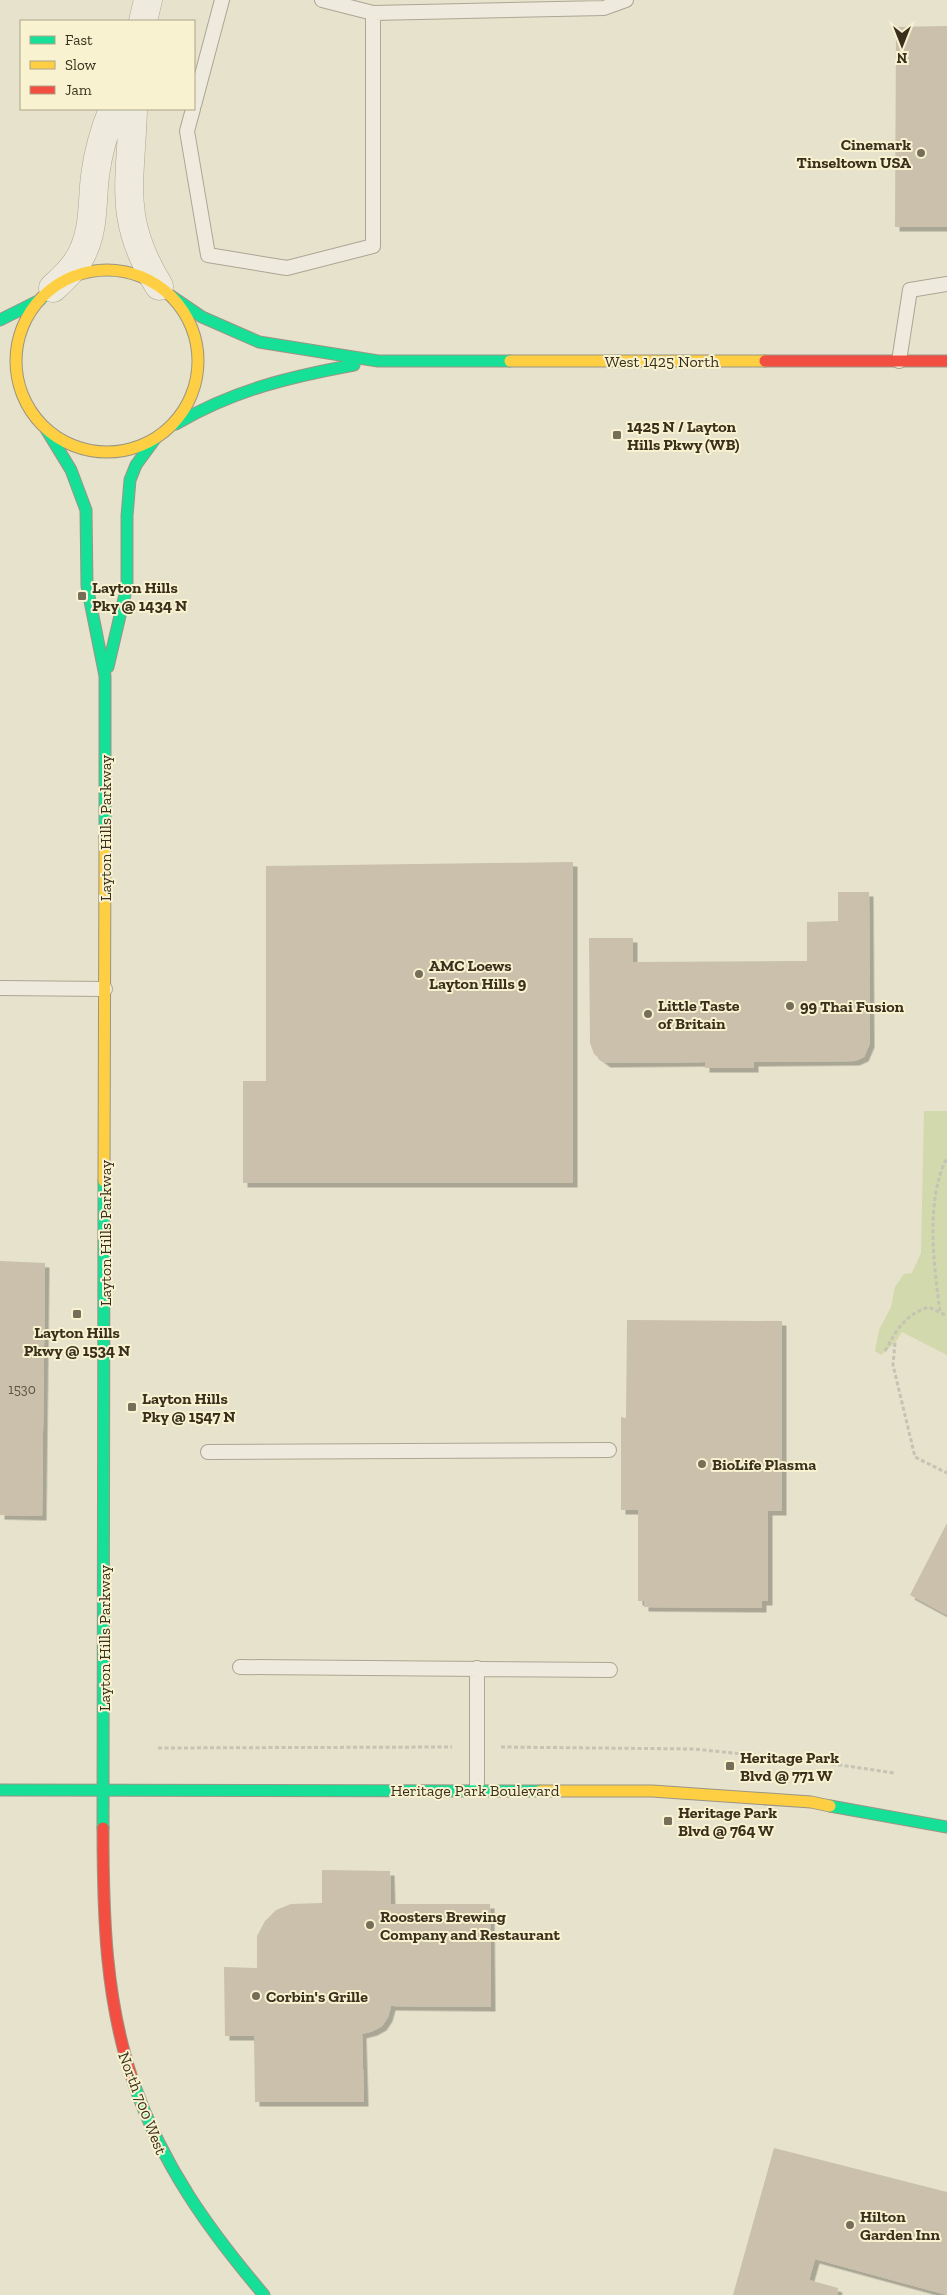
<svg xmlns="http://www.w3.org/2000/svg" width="947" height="2295" font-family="'Zilla Slab',serif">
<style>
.green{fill:#d2d9ac}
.building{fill:#cac0ab;filter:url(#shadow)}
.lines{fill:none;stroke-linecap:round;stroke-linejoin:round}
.lane-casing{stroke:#aba695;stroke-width:16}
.street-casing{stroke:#aba695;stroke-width:29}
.fast-casing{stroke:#9b9584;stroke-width:13}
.slow-casing{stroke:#9b9584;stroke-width:13}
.jam-casing{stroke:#9b9584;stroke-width:13}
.path{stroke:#c6c2b4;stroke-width:3;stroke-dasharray:4 2.5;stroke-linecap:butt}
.lane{stroke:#eeeadd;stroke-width:14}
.street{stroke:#eeeadd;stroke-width:28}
.fast{stroke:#16e098;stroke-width:11}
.slow{stroke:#ffcf43;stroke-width:11}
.jam{stroke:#f24e42;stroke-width:11}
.poi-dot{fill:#766e59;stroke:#f9f2d0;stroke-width:2}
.labels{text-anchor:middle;stroke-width:4;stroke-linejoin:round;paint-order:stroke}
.number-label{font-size:14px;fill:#5e5340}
.poi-label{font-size:16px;font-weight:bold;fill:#3a2f1c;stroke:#f9f2d0;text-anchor:start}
.street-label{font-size:16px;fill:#3a2f1c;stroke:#f9f2d0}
</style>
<defs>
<filter id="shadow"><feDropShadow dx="4.5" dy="4.5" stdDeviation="0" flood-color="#0004"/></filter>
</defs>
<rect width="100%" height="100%" fill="#e6e2cb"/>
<!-- green -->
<path class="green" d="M924,1111H947V1355L902,1332L895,1343L881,1355L875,1351L879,1330L891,1307L895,1287L904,1274L912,1273L921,1253Z"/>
<!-- building -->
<path class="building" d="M947,26V227H895L896,27Z
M573,862V1183H243V1081H266V866Z
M838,892H869L870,1043L864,1057L855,1061L754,1062V1068H705V1062L606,1063L594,1054L590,1043L589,938H633V962L807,961V922L838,921Z
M0,1261L45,1263L42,1516L0,1515Z
M627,1320L782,1321V1511H768V1601H762V1608L644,1607V1601H638V1510H621V1417L626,1418Z
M947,1523V1615L910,1595Z
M322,1870L390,1871L391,1904H490L491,2007L391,2006L388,2017L382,2026L373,2031L362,2034L364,2102H255L254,2036H225L224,1967L257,1968V1936L265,1921L276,1910L291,1904L322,1903Z
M774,2148L947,2192V2295L815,2259L809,2280L838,2288L837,2295H733Z"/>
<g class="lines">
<defs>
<path id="lane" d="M322,0L373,13L604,8L626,0
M194,105L222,0
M193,109L187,131L208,255L287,268L373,246V13
M899,361L910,290L947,284
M0,988L105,989
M208,1452L609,1450
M240,1667L610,1670
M477,1668V1790"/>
<path id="street" d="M143,21L148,0
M133,109C131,183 117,218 159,286
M53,288C65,277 78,265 84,249C94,226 92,201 95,176C98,152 104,131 113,109"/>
<path id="fast" d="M171,296L202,317L259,342L378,361H510
M0,320L40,300
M176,424C234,390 289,377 354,365
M46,429L71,470L86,510L87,586L105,676V837
M108,667L127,586V516L130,480L136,465L155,439
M0,1790L540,1791
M830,1806L947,1827
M103,1828L104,1181
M134,2084C163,2166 208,2229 264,2295"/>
<path id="slow" d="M16 361a91 91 0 1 1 182 0a91 91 0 1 1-182 0Z
M510,361H765
M104,1181L105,837
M540,1791H652L811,1802L830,1806"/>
<path id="jam" d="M765,361H947
M103,1828C103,1914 105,2001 134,2084"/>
</defs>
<!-- lane casing -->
<use href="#lane" class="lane-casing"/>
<!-- street casing -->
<use href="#street" class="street-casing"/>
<!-- fast casing -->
<use href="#fast" class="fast-casing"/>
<!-- slow casing -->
<use href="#slow" class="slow-casing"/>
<!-- jam casing -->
<use href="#jam" class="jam-casing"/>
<!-- path -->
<path class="path" d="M940,1311C934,1267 925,1199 947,1158
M895,1343L893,1365L915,1457L947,1473
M885,1351C896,1331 905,1314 929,1307L947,1316
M501,1747L694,1749L820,1762L894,1773
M158,1748L452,1747"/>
<!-- lane -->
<use href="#lane" class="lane"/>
<!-- street -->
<use href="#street" class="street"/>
<!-- fast -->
<use href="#fast" class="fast"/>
<!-- slow -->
<use href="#slow" class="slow"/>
<!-- jam -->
<use href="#jam" class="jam"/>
</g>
<!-- markers -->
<g class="poi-dot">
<circle cx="921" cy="153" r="5"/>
<rect x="612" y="430" width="10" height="10" rx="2.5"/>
<rect x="77" y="591" width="10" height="10" rx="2.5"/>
<circle cx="419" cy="974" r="5"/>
<circle cx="790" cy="1006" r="5"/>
<circle cx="648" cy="1014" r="5"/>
<rect x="72" y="1309" width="10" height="10" rx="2.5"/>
<rect x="127" y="1402" width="10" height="10" rx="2.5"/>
<circle cx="702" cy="1464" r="5"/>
<rect x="725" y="1761" width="10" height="10" rx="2.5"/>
<rect x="663" y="1816" width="10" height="10" rx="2.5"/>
<circle cx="370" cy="1925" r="5"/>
<circle cx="256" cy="1996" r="5"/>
<circle cx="850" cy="2225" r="5"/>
</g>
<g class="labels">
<!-- number labels -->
<g class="number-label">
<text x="22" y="1394">1530</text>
</g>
<!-- poi labels -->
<g class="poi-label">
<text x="911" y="150" text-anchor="end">Cinemark<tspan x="911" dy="18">Tinseltown USA</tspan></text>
<text x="627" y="432">1425 N / Layton<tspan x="627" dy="18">Hills Pkwy (WB)</tspan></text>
<text x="92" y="593">Layton Hills<tspan x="92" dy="18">Pky @ 1434 N</tspan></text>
<text x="429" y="971">AMC Loews<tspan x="429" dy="18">Layton Hills 9</tspan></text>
<text x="658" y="1011">Little Taste<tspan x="658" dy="18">of Britain</tspan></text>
<text x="800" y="1012">99 Thai Fusion</text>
<text x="77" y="1338" text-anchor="middle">Layton Hills<tspan x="77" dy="18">Pkwy @ 1534 N</tspan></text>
<text x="142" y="1404">Layton Hills<tspan x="142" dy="18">Pky @ 1547 N</tspan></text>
<text x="712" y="1470">BioLife Plasma</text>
<text x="740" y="1763">Heritage Park<tspan x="740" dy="18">Blvd @ 771 W</tspan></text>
<text x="678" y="1818">Heritage Park<tspan x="678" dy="18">Blvd @ 764 W</tspan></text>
<text x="380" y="1922">Roosters Brewing<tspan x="380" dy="18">Company and Restaurant</tspan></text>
<text x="266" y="2002">Corbin's Grille</text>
<text x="860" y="2222">Hilton<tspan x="860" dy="18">Garden Inn</tspan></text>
</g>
<!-- street labels -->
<g class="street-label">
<text x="662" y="367">West 1425 North</text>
<text transform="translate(105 828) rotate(-90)" y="6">Layton Hills Parkway</text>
<text transform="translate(105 1233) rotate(-90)" y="6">Layton Hills Parkway</text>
<text transform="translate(104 1638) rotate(-90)" y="6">Layton Hills Parkway</text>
<text x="475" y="1796">Heritage Park Boulevard</text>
<text transform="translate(143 2103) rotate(69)" y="6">North 700 West</text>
</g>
</g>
<!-- legend -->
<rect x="20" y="20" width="175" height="90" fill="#f9f2d0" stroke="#ada488"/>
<rect x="30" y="36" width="25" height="8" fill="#16e098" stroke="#ada488"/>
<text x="65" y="45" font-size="15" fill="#3a2f1c">Fast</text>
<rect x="30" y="61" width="25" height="8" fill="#ffcf43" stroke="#ada488"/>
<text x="65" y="70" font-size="15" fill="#3a2f1c">Slow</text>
<rect x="30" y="86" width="25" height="8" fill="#f24e42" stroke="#ada488"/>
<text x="65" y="95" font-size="15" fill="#3a2f1c">Jam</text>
<!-- north arrow -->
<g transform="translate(902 45) rotate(180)" stroke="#f9f2d0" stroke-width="4" paint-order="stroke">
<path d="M0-4L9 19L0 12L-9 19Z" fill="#3a2f1c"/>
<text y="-8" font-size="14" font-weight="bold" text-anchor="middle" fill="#3a2f1c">N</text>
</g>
</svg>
